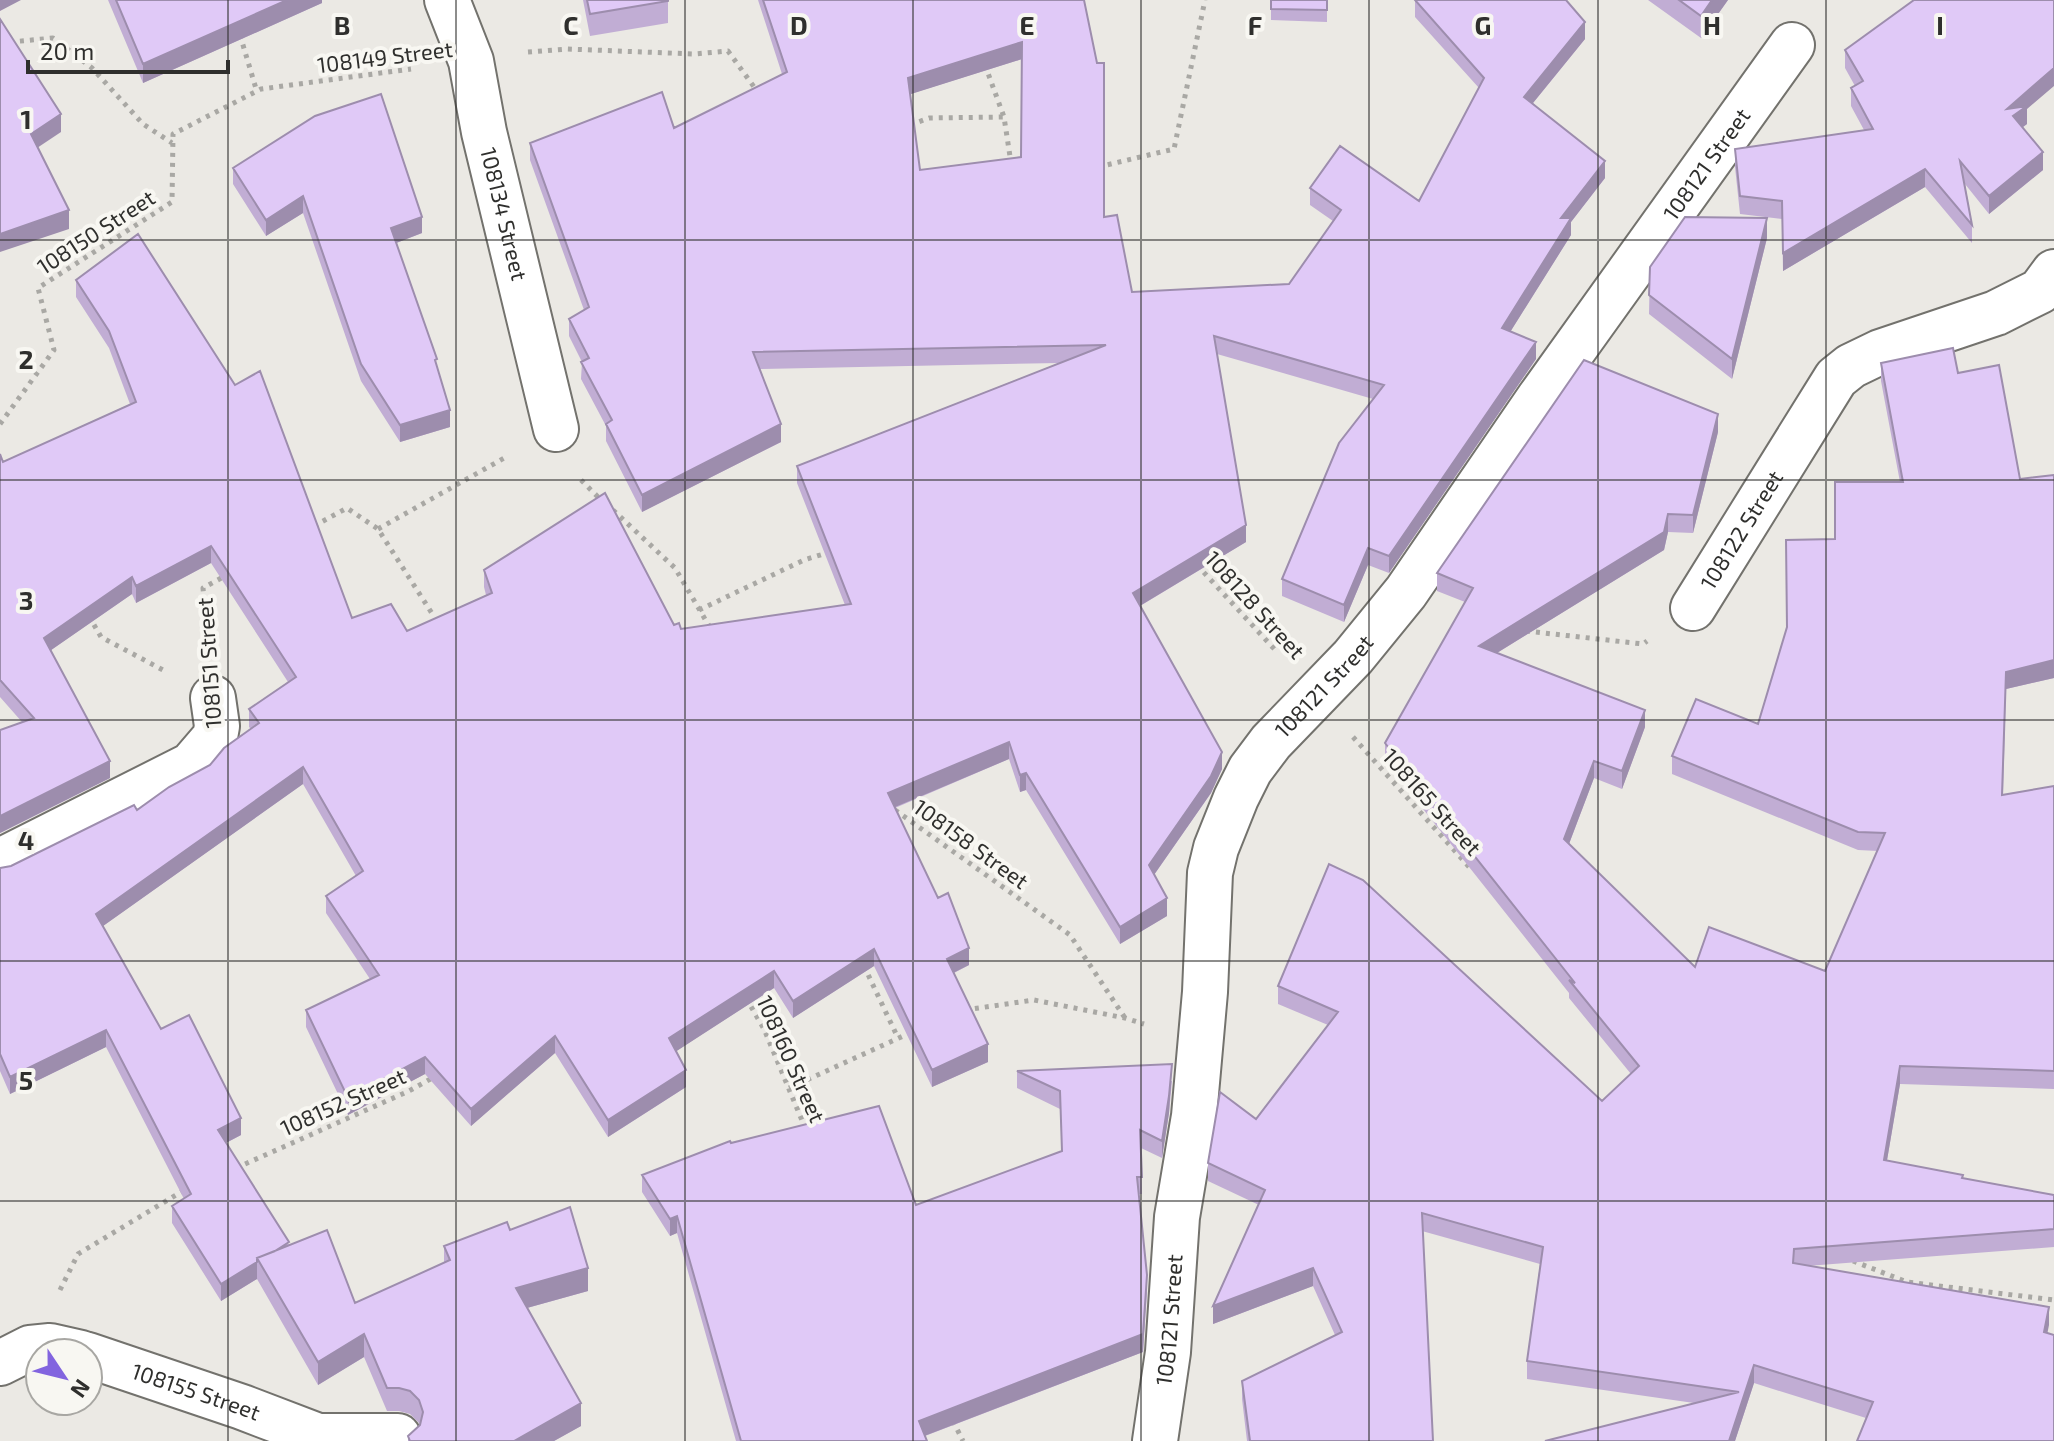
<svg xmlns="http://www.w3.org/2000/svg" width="2054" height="1441" font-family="'Exo 2',sans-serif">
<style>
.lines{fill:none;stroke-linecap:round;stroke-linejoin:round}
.minor-casing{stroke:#73726d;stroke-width:48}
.path{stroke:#a9a8a4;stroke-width:5;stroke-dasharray:4 6;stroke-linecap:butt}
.minor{stroke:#fff;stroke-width:44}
.wall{fill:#c1add4;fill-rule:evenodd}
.shaded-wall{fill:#9d8dad}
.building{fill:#e0c9f7;stroke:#9d8dad;stroke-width:2;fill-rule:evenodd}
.grid{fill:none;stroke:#2f2f2d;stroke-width:2;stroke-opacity:0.55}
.labels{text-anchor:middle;stroke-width:8;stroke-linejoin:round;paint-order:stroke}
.street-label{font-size:22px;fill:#2f2f2d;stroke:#f8f7f2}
.grid-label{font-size:26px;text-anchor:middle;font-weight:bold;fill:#2f2f2d;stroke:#f8f7f2;stroke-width:8;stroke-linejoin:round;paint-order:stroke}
</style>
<rect width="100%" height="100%" fill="#ebe9e4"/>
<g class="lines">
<defs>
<g id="minor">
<path id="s1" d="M447,0L471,61L484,132L556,429"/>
<path id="s2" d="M1693,608L1836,378L1851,366L1880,352L1996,313L2040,291L2054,272"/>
<path d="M0,861L191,765L215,737L217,726L213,698"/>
<path id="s3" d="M88,1355L242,1407L318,1436H398"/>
<path d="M0,1363L30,1348L50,1346L81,1353"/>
<path id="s4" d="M1155,1441L1168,1352L1177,1217L1194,1116L1205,992L1210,873L1216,848L1236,798L1250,770L1271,742L1353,657L1406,592L1539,398L1792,45"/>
</g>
</defs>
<!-- minor casing -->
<use href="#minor" class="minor-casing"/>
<!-- path -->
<path class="path" d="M240,35L257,92
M0,43L53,38L92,68L143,124L172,143
M528,52L567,49L694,54L728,51L757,91
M985,65L1004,117L1011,163
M910,125L929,118L1004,117
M1098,167L1174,149L1205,0
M0,424L54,350L38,288L172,202L173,134L261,89L411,69
M581,480L602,501
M613,510L675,568L712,631
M314,526L347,508L378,529L433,615
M378,529L506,457
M1197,565L1277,652
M699,610L804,560L830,552
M89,616L101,637L163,670
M1526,631L1643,644L1647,641
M208,641L203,588L225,576
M1353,737L1471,869
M895,810L1070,935L1125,1018
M864,966L898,1038
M746,998L764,1029L806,1130
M965,1010L1034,1000L1125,1018L1144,1024
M789,1088L912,1032
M236,1168L409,1091L434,1077
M1853,1261L1907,1282L2054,1300
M60,1290L78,1254L186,1189
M953,1421L963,1441"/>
<!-- minor -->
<use href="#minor" class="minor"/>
</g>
<!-- wall -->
<path class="wall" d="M108,0H322V3L143,83Z
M583,0H668V23L590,36Z
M758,0H1084L1104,217L1132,292L1289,284L1333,221L1310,205V188L1419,201L1479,88L1415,17V0L1585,39L1533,103L1605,178L1571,222V235L1510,332L1536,359L1389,573L1368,565L1344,622L1282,596V579L1373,399L1217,354L1246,542L1140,606L1222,769L1211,793L1154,875L1167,916L1120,944L1026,790L1020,792L1009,759L895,808L969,965L954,973L988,1062L932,1087L874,966L793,1018L774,988L676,1051L686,1087L608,1137L555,1053L471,1126L425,1074L348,1115L306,1027V1010L370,979L326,913V896L356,876L303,784L103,926L161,1029L241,1135L226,1143L289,1245L355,1303L444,1263V1246L510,1230L588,1291L527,1308L581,1426L554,1441H408V1436L420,1425L419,1423L410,1414L399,1411H387L364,1357L318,1385L257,1279L221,1301L172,1223V1206L184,1199L106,1047L10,1094L0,1071V868L11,866L137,810L210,765L251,729L249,727V709L288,682L211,563L136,603L132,594L51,650L110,778L0,833V730L22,722L0,697V454L3,462L130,404L109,348L76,297V280L352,618L407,631L486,595L484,587V570L674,625L681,629L845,605L797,483V466L1059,363L760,369L781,442L642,512L606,441V426L581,379L582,362L569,336V319L584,310L530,160V143L674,128L782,74ZM1022,59L1021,157L920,170L910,94Z
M1271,0H1327V22L1271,20Z
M1648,0H1728L1701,38Z
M1845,50L2027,109V124L2022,128L2043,170L1989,214L1965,184L1972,225V243L1925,187L1783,271L1782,219L1740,214L1735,167V149L1864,130L1851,106V88L1855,86L1845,68Z
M233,168L422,233L396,243L437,367L450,427L400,442L361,381L303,213L266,236L233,184Z
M1767,238L1732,379L1649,314L1650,267Z
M1881,363L1958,373L2020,479L2054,475V678L2006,689L2003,795L2054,786V1089L1900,1084L1887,1160L1963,1178L2054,1195V1247L1807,1266L2049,1325L1866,1418L1754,1383L1735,1441H1545L1694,1403L1527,1379V1361L1540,1264L1422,1231L1433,1441H1247L1242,1399V1381L1335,1335L1313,1286L1213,1324L1259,1205L1208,1181V1163L1256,1119L1328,1025L1278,1004V986L1602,1101L1631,1074L1569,998V993L1385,761V743L1465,602L1437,591V573L1718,432L1693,533L1668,532L1664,550L1497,653L1645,727L1622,789L1594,778L1569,844L1695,967L1825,971L1878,851L1858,850L1672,774V756L1758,724L1835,539L1900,482L1881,381Z
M1017,1071L1172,1081L1169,1113L1162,1158L1141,1148L1142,1194H1139L1147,1293L1143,1352L925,1436L927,1441H736L677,1233L670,1236L642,1192V1175L916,1205L1062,1151L1060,1109L1017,1088Z"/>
<!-- shaded-wall -->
<path class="shaded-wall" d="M0,0H21L0,11Z
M287,0H322V3L143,83V64Z
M1712,0H1728L1701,38V16Z
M1585,22V39L1524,114V97Z
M1022,42V59L908,95V78Z
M2054,68V86L2027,109V124L2013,134L2007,109Z
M61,114V132L31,152V134Z
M2043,152V170L1989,214V196Z
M1605,161V178L1571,222V235L1502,345V328L1561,218Z
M1925,169V187L1783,271V253Z
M303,196V213L266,236V220Z
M69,210V229L0,252V234Z
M422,217V233L391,245V228Z
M1767,218V238L1732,379V359Z
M1536,342V359L1389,573V556Z
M450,410V427L400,442V425Z
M1718,414V432L1693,533V515Z
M781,424V442L642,512V495Z
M1668,514V532L1664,550L1479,664V646Z
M1246,525V542L1133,610V593Z
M211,546V563L136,603V586Z
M1368,548V565L1344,622V605Z
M132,577V594L44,655V638Z
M2054,660V678L2006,689V672Z
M1645,710V727L1622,789V771Z
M1009,742V759L888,810V793Z
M1222,752V769L1211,793L1149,882V865Z
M110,761V778L0,833V816Z
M1594,761V778L1564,857V839Z
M303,767V784L96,931V914Z
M1026,773V790L1020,792V775Z
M1167,898V916L1120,944V927Z
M969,948V965L947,976V959Z
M874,949V966L793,1018V1001Z
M774,971V988L669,1056V1038Z
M106,1030V1047L10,1094V1077Z
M555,1036V1053L471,1126V1109Z
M988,1044V1062L932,1087V1070Z
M425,1057V1074L348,1115V1098Z
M1172,1064L1169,1113L1162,1158V1141Z
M1900,1066V1084L1884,1178V1160Z
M686,1070V1087L608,1137V1120Z
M241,1118V1135L218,1147V1130Z
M677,1216V1233L670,1236V1219Z
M257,1262V1279L221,1301V1284Z
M588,1268V1291L516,1311V1288Z
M1313,1268V1286L1213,1324V1306Z
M1147,1275L1143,1352L919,1438V1421Z
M2049,1307V1325L2044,1350V1332Z
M364,1334V1357L318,1385V1362Z
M1754,1365V1383L1735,1441H1729Z
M581,1403V1426L554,1441H514Z"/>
<!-- building -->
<path class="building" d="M116,0H287L143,64Z
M587,0H668V1L590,14Z
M763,0H1084L1097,63H1104V217L1117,215L1132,292L1289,284L1341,210L1310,188L1340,146L1419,201L1484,78L1415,0H1566L1585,22L1524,97L1605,161L1561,218H1571L1502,328L1536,342L1389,556L1368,548L1344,605L1282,579L1339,443L1384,385L1214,336L1246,525L1133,593L1222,752L1211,776L1149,865L1167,898L1120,927L1026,773L1020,775L1009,742L888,793L938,898L948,893L969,948L947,959L988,1044L932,1070L874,949L793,1001L774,971L669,1038L686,1070L608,1120L555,1036L471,1109L425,1057L348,1098L306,1010L379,975L326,896L363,871L303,767L96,914L161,1029L189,1015L241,1118L218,1130L289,1242L275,1251L257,1258V1262L221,1284L172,1206L191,1194L106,1030L10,1077L0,1054V868L11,866L134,805L137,810L169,787L210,765L224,748L259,723L249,709L296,677L211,546L136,586L132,577L44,638L110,761L0,816V730L34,718L0,680V454L3,462L136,402L109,331L76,280L138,234L235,385L260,371L352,618L391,604L407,631L492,593L484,570L605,493L674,625L679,623L681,629L851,604L797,466L1106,345L753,352L781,424L642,495L606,424L612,420L581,362L589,358L569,319L589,307L530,143L662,92L674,128L787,72ZM1022,42L1021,157L920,170L908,78Z
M1271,0H1327V10L1271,9Z
M1679,0H1712L1701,16Z
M1914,0H2054V68L2007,109L2027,106L2013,116L2043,152L1989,196L1960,161L1972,225L1925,169L1783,253L1782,201L1740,196L1735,149L1873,129L1851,88L1863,81L1845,50Z
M0,19L61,114L31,134L69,210L0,234Z
M381,94L422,217L391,228L437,359L435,360L450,410L400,425L361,364L303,196L266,220L233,168L315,116Z
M1685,217L1767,218L1732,359L1649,295L1650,267Z
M1953,348L1958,373L1999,365L2020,479L2054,475V660L2006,672L2002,795L2054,786V1071L1900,1066L1884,1160L1963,1175L1962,1178L2054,1195V1229L1794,1249L1793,1263L2049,1307L2044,1332L2054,1335V1441H1857L1873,1402L1754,1365L1729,1441H1545L1739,1392L1527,1361L1543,1247L1422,1213L1433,1441H1250L1242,1381L1342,1332L1313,1268L1213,1306L1265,1190L1208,1163L1220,1092L1256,1119L1338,1012L1278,986L1329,864L1363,880L1602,1101L1639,1066L1569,980L1575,983L1385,743L1473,588L1437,573L1584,360L1718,414L1693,515L1668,514L1664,532L1479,646L1645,710L1622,771L1594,761L1564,839L1695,967L1709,927L1825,971L1885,833L1858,832L1672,756L1696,699L1758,724L1787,627L1786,540L1835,539V482H1903L1881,363Z
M1172,1064L1169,1096L1162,1141L1140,1130L1142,1177H1137L1147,1275L1143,1334L919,1421L927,1441H741L677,1216L670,1219L642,1175L730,1141L731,1143L879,1106L916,1205L1062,1151L1060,1091L1017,1071Z
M570,1207L588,1268L516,1288L581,1403L514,1441H410L408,1436L420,1425L423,1412L419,1400L410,1391L399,1388H387L364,1334L318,1362L257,1258L327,1230L355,1303L450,1260L444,1246L507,1222L510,1230Z"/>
<!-- grid -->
<path class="grid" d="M228,0V1441M456,0V1441M685,0V1441M913,0V1441M1141,0V1441M1369,0V1441M1598,0V1441M1826,0V1441M0,240H2054M0,480H2054M0,720H2054M0,961H2054M0,1201H2054"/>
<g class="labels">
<!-- street labels -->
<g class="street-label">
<text transform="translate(385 57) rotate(-7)" y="8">108149 Street</text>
<text dy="8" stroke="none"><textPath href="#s4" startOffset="1442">108121 Street</textPath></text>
<text dy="8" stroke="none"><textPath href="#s1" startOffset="222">108134 Street</textPath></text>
<text transform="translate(96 232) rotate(-33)" y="8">108150 Street</text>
<text dy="8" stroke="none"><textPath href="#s2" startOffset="92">108122 Street</textPath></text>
<text transform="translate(1255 605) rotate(48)" y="8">108128 Street</text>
<text transform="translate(209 663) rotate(-94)" y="8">108151 Street</text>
<text dy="8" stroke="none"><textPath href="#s4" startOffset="794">108121 Street</textPath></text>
<text transform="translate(1432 802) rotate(48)" y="8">108165 Street</text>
<text transform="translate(971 844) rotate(36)" y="8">108158 Street</text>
<text transform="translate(791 1059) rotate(66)" y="8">108160 Street</text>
<text transform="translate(343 1102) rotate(-24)" y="8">108152 Street</text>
<text dy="8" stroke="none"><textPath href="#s4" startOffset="122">108121 Street</textPath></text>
<text dy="8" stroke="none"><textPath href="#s3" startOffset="114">108155 Street</textPath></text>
</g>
</g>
<g class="grid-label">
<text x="342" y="35">B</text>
<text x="571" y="35">C</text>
<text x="799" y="35">D</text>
<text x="1027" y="35">E</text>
<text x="1255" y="35">F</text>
<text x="1483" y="35">G</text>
<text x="1712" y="35">H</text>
<text x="1940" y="35">I</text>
<text x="26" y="129">1</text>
<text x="26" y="369">2</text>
<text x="26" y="610">3</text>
<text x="26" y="850">4</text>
<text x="26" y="1090">5</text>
</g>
<!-- north arrow -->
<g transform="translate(64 1377) rotate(125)"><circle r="38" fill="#f8f7f2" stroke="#a8a7a3" stroke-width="2"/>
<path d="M0-6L14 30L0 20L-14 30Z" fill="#8264df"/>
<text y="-12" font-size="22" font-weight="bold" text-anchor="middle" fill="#2f2f2d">N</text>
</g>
<!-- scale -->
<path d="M28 60v12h200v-12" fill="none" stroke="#2f2f2d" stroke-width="4"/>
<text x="40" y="60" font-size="24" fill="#2f2f2d" stroke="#f8f7f2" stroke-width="6" paint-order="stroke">20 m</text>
</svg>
